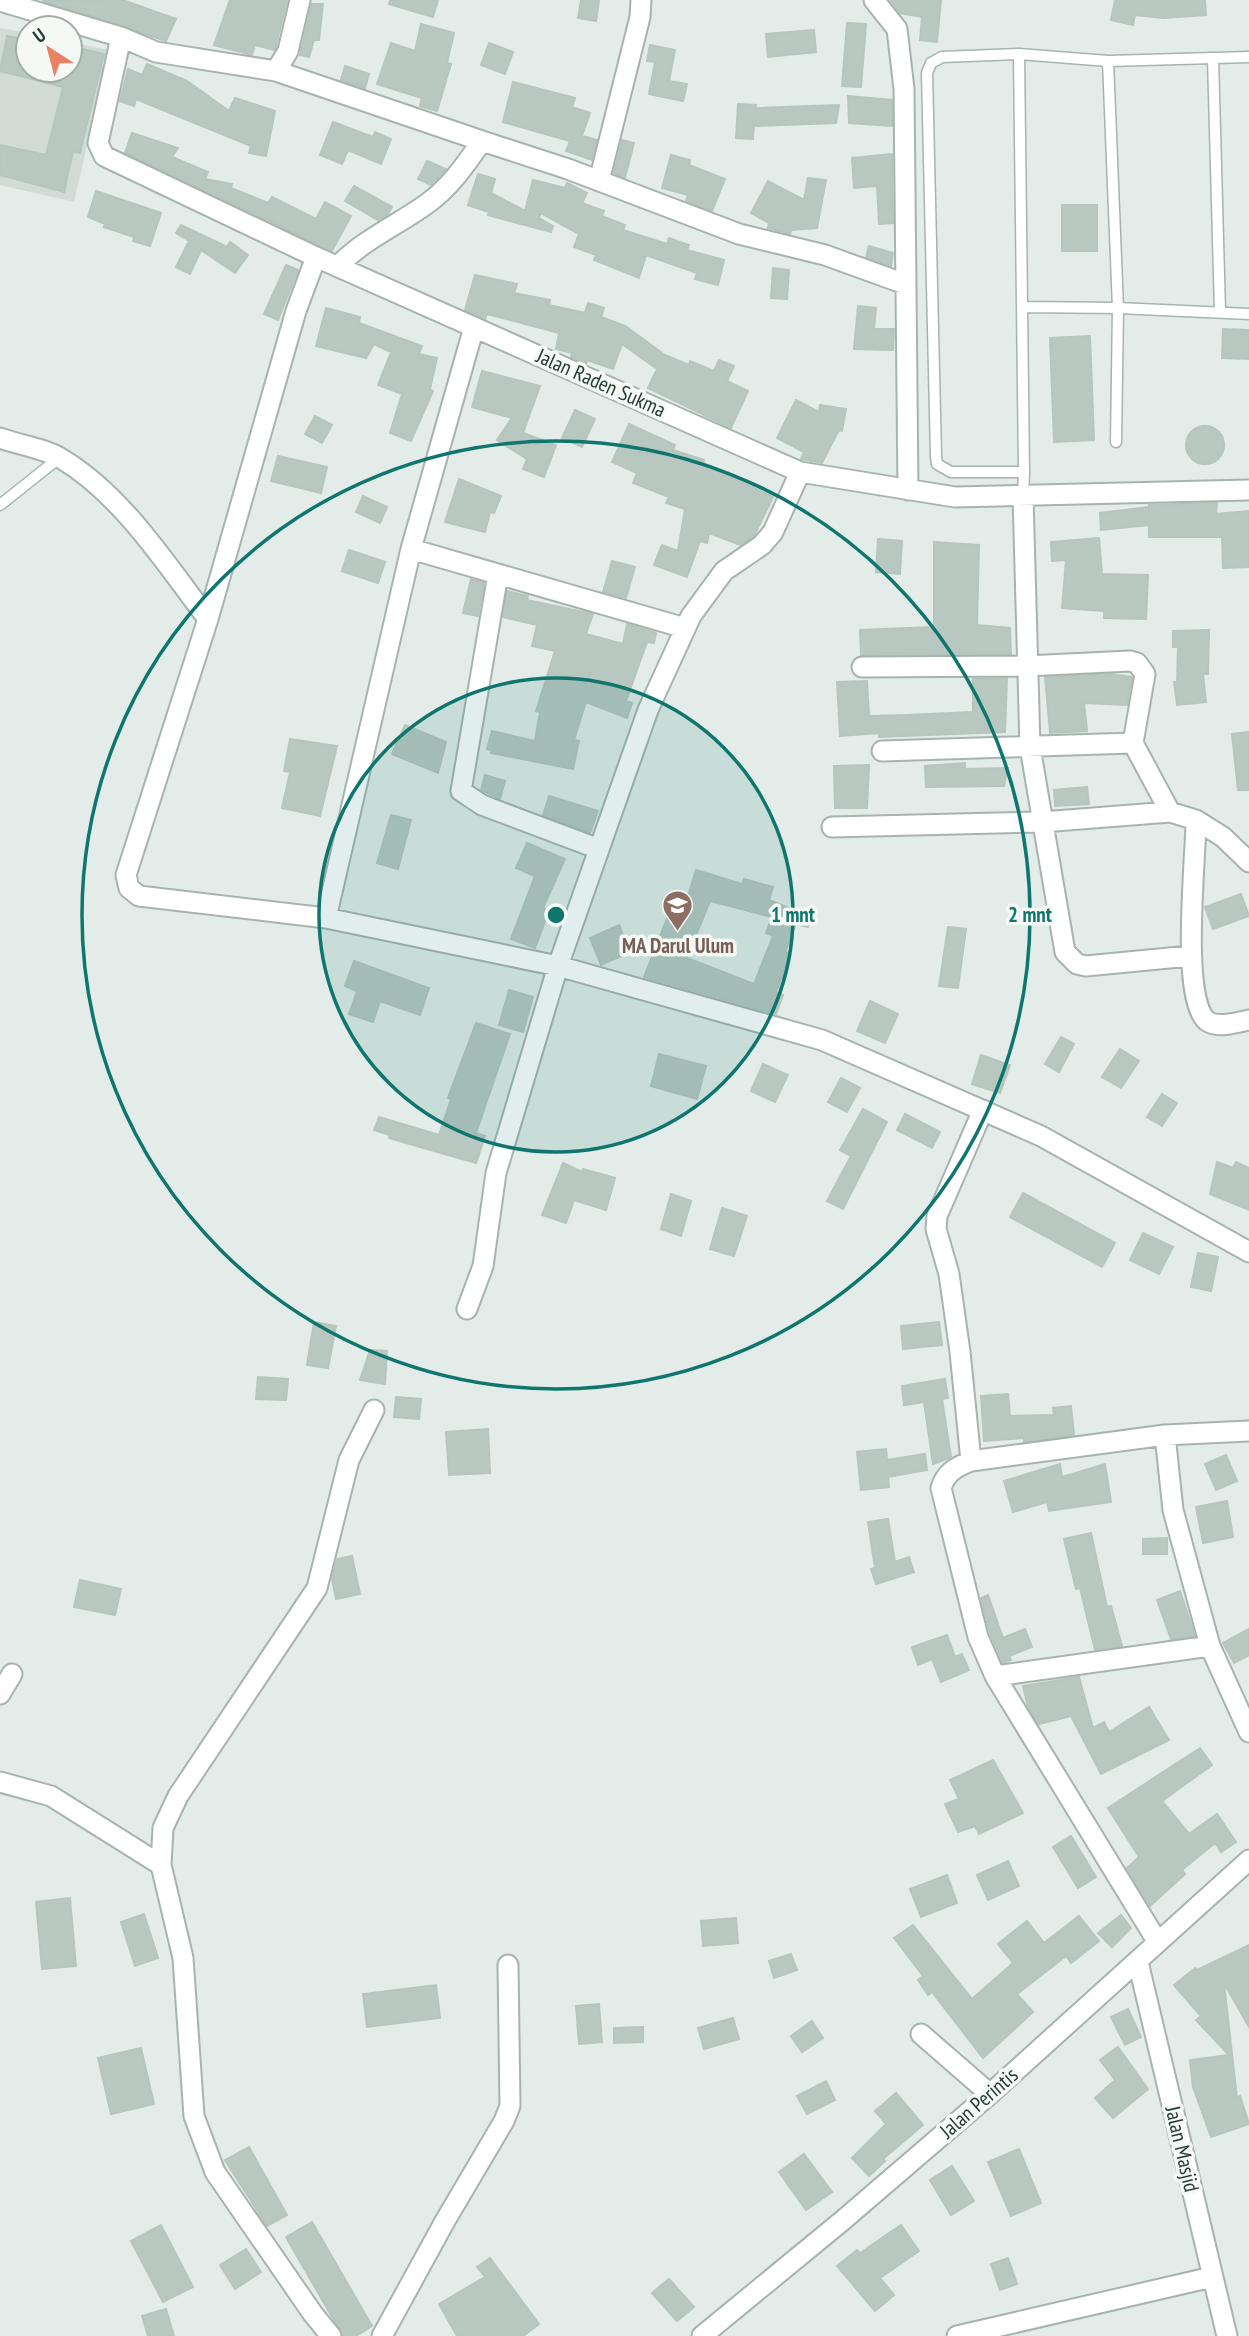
<svg xmlns="http://www.w3.org/2000/svg" width="1249" height="2336" font-family="'PT Sans Narrow',sans-serif">
<style>
.built{fill:#d1dcd7}
.building{fill:#b9c7c1;stroke:#b6c5be;stroke-width:2;fill-rule:evenodd}
.lines{fill:none;stroke-linecap:round;stroke-linejoin:round}
.lane-casing{stroke:#a6b4af;stroke-width:13}
.street-casing{stroke:#a6b4af;stroke-width:23}
.lane{stroke:#fff;stroke-width:10}
.street{stroke:#fff;stroke-width:19}
.ring{fill:none;stroke:#0f766e;stroke-width:3.5}
.labels{text-anchor:middle;stroke-width:7;stroke-linejoin:round;paint-order:stroke}
.street-label{font-size:21px;fill:#243c35;stroke:#f4f9f6}
.education-label{font-size:21px;font-weight:bold;fill:#785e54;stroke:#f4f9f6}
.centre{fill:#0f766e;stroke:#f4f9f6;stroke-width:3.5}
.ring-label{font-size:21px;text-anchor:middle;font-weight:bold;fill:#0f766e;stroke:#f4f9f6;stroke-width:7;stroke-linejoin:round;paint-order:stroke}
</style>
<rect width="100%" height="100%" fill="#e3ece8"/>
<!-- built -->
<path class="built" d="M0,28L28,33V70H70V42L109,50L74,202L0,185Z"/>
<!-- building -->
<path class="building" d="M123,0L176,19L166,41L42,1Z
M230,0H287L275,50L255,45L252,55L214,45Z
M390,0H438L433,17L389,4Z
M581,0H599L596,21L578,18Z
M890,0H941L937,42L920,40L922,17L900,13Z
M1115,0H1205L1206,15L1163,18L1135,15L1133,25L1111,20Z
M312,4H323L319,40H314L309,57L300,55Z
M847,23L866,24L861,87L842,86Z
M421,24L454,33L447,63L451,64L437,111L420,106L422,98L377,84L391,43L415,51Z
M814,30L816,52L768,57L766,34Z
M7,36L28,40V70H70V46L104,54L80,153L73,151L64,192L0,175V145L46,155L63,87L0,71Z
M489,43L513,52L505,74L481,65Z
M650,45L675,50L669,81L687,84L683,101L649,94L655,62L647,61Z
M147,64L187,81L229,111L235,98L275,111L266,156L249,153L251,146L136,99L134,106L120,101L128,69L142,75Z
M345,66L369,74L365,88L341,80Z
M513,82L575,98L572,107L590,113L582,136L597,140L592,160L566,151L570,141L503,122Z
M848,96L892,100V126L849,123Z
M738,104L756,105L755,108L839,105L836,123L754,126L753,139L736,138Z
M333,122L373,137L375,132L391,139L381,164L348,150L342,164L320,155Z
M132,133L178,148L172,157L208,172L205,179L232,184L231,188L268,203L272,197L316,219L325,202L351,216L332,251L125,153Z
M622,140L634,143L625,178L614,173Z
M892,154L893,223L879,224L877,186L854,188L852,158Z
M671,155L690,160L689,165L725,179L712,211L686,201L688,195L662,188Z
M427,161L446,169L431,185L418,179Z
M478,174L495,179L491,193L525,211L533,180L565,188L567,183L587,193L582,203L604,211L602,216L625,225L623,230L667,244L669,238L689,245L687,250L724,260L718,285L695,279L697,273L646,255L639,278L594,260L596,255L574,247L579,234L541,213L539,218L553,226L551,232L488,215L489,212L468,205Z
M808,178L826,180L817,228L791,230L790,234L768,228L769,223L751,213L768,181L804,200Z
M354,186L392,207L388,214L378,220L345,201Z
M96,191L161,213L150,246L133,241L134,237L104,227L105,224L88,217Z
M1062,205H1097V251H1062Z
M181,225L227,247L230,242L248,255L235,273L201,250L190,274L176,267L189,241L176,233Z
M869,246L893,253L891,266L866,257Z
M286,265L298,270L278,320L264,314Z
M773,268L789,270L787,299L771,298Z
M475,275L517,284L514,293L550,300L549,305L585,313L588,303L604,308L601,317L625,326L665,355L689,365L690,361L714,371L719,360L734,366L727,381L748,391L731,428L648,388L657,369L622,344L613,369L587,360L586,364L571,357L572,353L556,349L559,333L487,314L485,319L465,310Z
M858,306L876,308L874,329H894L893,350L854,349Z
M326,308L360,317L359,323L422,346L419,354L437,358L430,389L433,391L411,441L390,433L402,394L378,385L391,352L374,344L366,358L316,346Z
M1223,329L1249,330V359L1222,358Z
M1090,336L1094,440L1054,442L1050,338Z
M482,371L540,386L523,433L556,445L544,477L523,469L527,459L497,440L512,418L472,407Z
M796,400L819,412L820,405L846,409L842,431L839,430L822,463L801,459L804,452L777,438Z
M575,410L595,419L582,447L562,438Z
M315,416L332,425L322,443L305,434Z
M629,424L675,445L673,450L704,460L703,463L773,497L754,536L740,545L709,533L707,543L700,541L687,577L654,565L662,545L678,551L685,509L666,503L669,497L633,483L637,473L612,462Z
M1186 445a19 19 0 1 1 38 0a19 19 0 1 1-38 0Z
M278,456L327,467L321,493L271,481Z
M459,479L501,496L494,513L490,512L485,532L445,522Z
M363,496L387,507L380,523L356,512Z
M1213,503H1217L1216,514L1249,511V567L1223,568L1222,537H1149V525L1101,530L1100,513L1149,507V505Z
M1099,538L1102,574L1148,575L1146,619L1104,618V611L1062,608L1066,560L1052,561L1051,542Z
M878,539L902,541L900,574L876,572Z
M934,542L979,545L977,625L1010,628L1011,654L861,655L860,630L934,627Z
M349,550L385,562L378,583L342,571Z
M612,561L635,567L626,598L603,592Z
M471,579L484,583L478,616L463,613Z
M507,591L528,596L527,600L593,614L586,634L623,644L627,624L656,633L654,643L647,642L626,701L632,703L627,718L586,702L574,740L579,741L573,769L491,753L492,750L487,749L492,731L535,741L540,712L536,711L555,651L532,646L537,625L503,617Z
M1209,630L1208,674H1203L1206,702L1177,705L1174,682H1177L1178,647H1173V631Z
M1111,674L1132,677L1127,705L1084,703L1087,731L1050,733L1045,677Z
M1007,678L1005,732L879,737V733L840,736L837,682L867,681L869,716L907,715L973,712V679Z
M405,725L446,742L438,773L392,754Z
M1249,732V790H1238L1232,734Z
M290,739L337,746L320,816L282,808L290,772L284,771Z
M965,763V769L1008,768L1004,786L926,787L925,766Z
M869,765L867,808H835L834,766Z
M485,775L505,781L500,799L481,790Z
M1087,787L1089,804L1055,806L1054,790Z
M549,796L598,811L590,833L543,815Z
M391,815L411,820L398,869L377,863Z
M527,843L565,859L543,908L549,911L535,948L511,939L535,876L516,868Z
M696,870L742,884L744,879L773,887L769,900L811,917L808,927L796,924L785,952L791,954L776,992L783,995L776,1014L644,977L671,908L683,913ZM710,901L772,917L766,933L773,936L754,984L687,958Z
M1241,894L1249,916L1213,929L1205,907Z
M619,925L630,952L601,965L590,938Z
M948,927L966,929L958,988L939,986Z
M354,961L429,988L420,1015L380,1001L373,1022L349,1014L357,991L345,986Z
M509,990L533,997L523,1032L499,1025Z
M870,1001L898,1014L885,1043L857,1031Z
M476,1023L510,1034L476,1133L485,1136L476,1163L389,1138L390,1135L374,1130L379,1117L439,1135L451,1099L448,1098Z
M1061,1037L1074,1044L1059,1072L1045,1064Z
M1120,1049L1139,1061L1121,1088L1102,1077Z
M659,1054L706,1066L697,1099L651,1086Z
M981,1055L1010,1065L1000,1093L972,1084Z
M763,1064L788,1075L775,1102L751,1091Z
M841,1078L860,1088L847,1112L828,1102Z
M1162,1094L1177,1103L1162,1126L1147,1117Z
M863,1109L887,1122L843,1209L827,1201L851,1156L840,1150Z
M905,1114L940,1132L932,1148L897,1130Z
M1217,1162L1233,1168L1236,1162L1249,1168V1210L1210,1194Z
M563,1163L582,1172L583,1169L615,1178L606,1210L574,1200L566,1223L542,1215Z
M1023,1193L1115,1243L1102,1267L1010,1217Z
M671,1194L691,1201L681,1236L661,1229Z
M722,1208L747,1216L734,1256L710,1249Z
M1143,1233L1173,1247L1159,1274L1130,1260Z
M1198,1253L1218,1257L1211,1291L1191,1287Z
M314,1322L336,1326L328,1368L307,1365Z
M939,1322L942,1345L903,1349L901,1326Z
M370,1350L387,1351L385,1384L360,1380Z
M258,1377L288,1379L286,1400L256,1399Z
M945,1379L948,1398L942,1399L951,1457L933,1464L924,1402L904,1405L902,1386Z
M1008,1394L1010,1416L1054,1415L1053,1408L1071,1406L1074,1435L1024,1442V1438L984,1441L981,1396Z
M396,1397L421,1399L419,1419L394,1417Z
M488,1429L490,1473L449,1475L446,1432Z
M886,1449L887,1460L925,1454L927,1470L888,1477L889,1487L861,1490L857,1452Z
M1226,1455L1237,1481L1216,1490L1205,1464Z
M1060,1464L1062,1477L1105,1464L1111,1502L1049,1511L1047,1502L1013,1512L1004,1481Z
M1227,1501L1233,1537L1203,1543L1196,1507Z
M888,1519L895,1562L909,1557L914,1572L876,1584L871,1569L875,1568L868,1522Z
M1091,1533L1107,1607L1111,1606L1122,1646L1095,1650L1080,1588L1076,1589L1064,1539Z
M1167,1538V1554H1143V1539Z
M352,1556L360,1594L336,1599L332,1579L337,1559Z
M80,1580L121,1589L115,1615L74,1607Z
M1180,1591L1195,1636L1171,1639L1157,1600Z
M988,1595L1003,1638L1025,1629L1032,1647L1009,1656L1011,1660L1006,1662L1003,1663L990,1633L981,1598Z
M1249,1629V1655L1234,1663L1223,1643Z
M947,1635L955,1657L962,1654L969,1670L941,1682L932,1659L918,1665L912,1647Z
M1079,1677L1093,1728L1104,1722L1109,1732L1149,1707L1169,1740L1101,1774L1071,1716L1039,1724L1028,1707L1023,1686Z
M1200,1748L1212,1765L1162,1801L1189,1834L1217,1814L1236,1842L1221,1852L1215,1843L1182,1870L1185,1874L1150,1906L1127,1868L1139,1857L1108,1808Z
M993,1760L1023,1813L979,1834L975,1826L958,1832L945,1804L959,1799L950,1780Z
M1071,1836L1096,1877L1078,1888L1053,1847Z
M1008,1861L1019,1886L988,1900L977,1875Z
M947,1875L957,1903L921,1917L910,1889Z
M70,1898L76,1966L42,1969L36,1902Z
M144,1914L158,1958L135,1966L121,1922Z
M1121,1915L1131,1928L1112,1947L1098,1933Z
M1079,1916L1099,1941L1071,1963L1066,1956L1017,1994L1033,2012L983,2058L932,1992L928,1995L918,1980L923,1976L894,1938L913,1925L972,1999L1013,1963L998,1944L1027,1921L1044,1943Z
M736,1918L738,1943L703,1946L701,1921Z
M1249,1945V2027L1224,1983L1237,2098L1240,2096L1249,2124L1211,2137L1193,2087L1190,2060L1229,2055L1196,2020L1201,2016L1174,1985L1195,1968L1197,1970Z
M791,1954L797,1970L774,1978L769,1961Z
M436,1985L440,2018L367,2027L363,1994Z
M599,2004L602,2042L579,2044L576,2006Z
M1128,2009L1141,2037L1125,2045L1111,2017Z
M733,2018L739,2039L704,2049L698,2028Z
M812,2021L823,2038L802,2052L791,2036Z
M643,2027V2042L614,2043V2028Z
M1118,2047L1148,2089L1113,2118L1095,2098L1115,2080L1100,2060Z
M141,2048L154,2104L111,2114L98,2058Z
M826,2081L835,2100L807,2114L797,2096Z
M896,2093L923,2125L883,2159L885,2161L869,2176L852,2158L886,2124L875,2111Z
M249,2147L287,2215L267,2226L225,2160Z
M1019,2149L1041,2203L1011,2216L988,2162Z
M804,2154L832,2192L806,2210L779,2172Z
M952,2166L974,2201L951,2215L930,2180Z
M312,2222L372,2326L356,2336H343L286,2237Z
M161,2225L193,2287L163,2302L131,2241Z
M901,2225L919,2251L880,2278L894,2295L875,2311L837,2266L857,2250L860,2253Z
M246,2249L261,2272L235,2289L220,2265Z
M490,2258L539,2324L523,2336H457L439,2304L485,2277L477,2267Z
M1008,2258L1017,2284L1000,2290L991,2264Z
M669,2279L694,2307L677,2321L652,2293Z
M166,2309L174,2336H148L142,2316Z"/>
<g class="lines">
<defs>
<path id="lane" d="M1019,54L1108,61L1118,308L1024,307
M1213,58L1220,311
M1108,61L1249,57
M1116,442L1118,308L1249,314
M1023,496L1024,472L1019,54L942,57L931,63L927,73L936,456L937,464L951,472H1024
M0,505L59,458"/>
<path id="street" d="M874,0L897,29L904,89L908,490
M0,1L121,37L156,52L276,71L482,141
M121,37L98,143L104,156L316,257L800,472L955,497L1249,490
M276,71L288,51L300,0
M599,181L640,17L641,0
M316,257L296,311L208,619L126,875L129,888L139,896L326,918L558,966L822,1040L1041,1136L1249,1252
M338,266C364,239 398,225 428,203C451,186 466,164 482,141L568,169L739,234L825,255L905,284
M0,438C19,445 44,448 62,459C123,496 165,563 208,619
M1023,496L1030,747L1065,952L1077,964L1086,966L1190,956
M411,549L474,327
M498,574L461,791L482,805L599,849
M862,667L1026,666L1130,661L1137,663L1145,674L1133,743L1170,812
M882,751L1133,743
M1196,820C1196,857 1180,999 1207,1021C1218,1029 1237,1022 1249,1020
M832,827L1042,822L1170,812L1196,820L1223,837L1249,862
M326,918L411,549L685,628
M467,1309L483,1266L496,1173L558,966L648,710L691,616L724,571L762,545L773,532L800,472
M1165,1435L1173,1510L1210,1646L1249,1732
M971,1461L960,1352L949,1274L936,1229L937,1216L983,1110
M995,1676L1210,1646
M0,1694L12,1674
M0,1782L51,1796L161,1865
M1157,1941L995,1676L978,1637L941,1488C946,1472 956,1467 971,1461L1165,1435L1249,1431
M1138,1962L1227,2336
M921,2034L990,2094
M331,2336L313,2314L215,2172L194,2116L183,1958L161,1865L163,1828L178,1796L317,1588L349,1460L374,1410
M382,2336L445,2221L504,2121L510,2106L508,1965
M702,2336L842,2221L990,2094L1249,1860
M957,2336L1212,2277"/>
</defs>
<!-- lane casing -->
<use href="#lane" class="lane-casing"/>
<!-- street casing -->
<use href="#street" class="street-casing"/>
<!-- lane -->
<use href="#lane" class="lane"/>
<!-- street -->
<use href="#street" class="street"/>
</g>
<!-- distance rings -->
<circle cx="556" cy="915" r="237" fill="#0f766e" fill-opacity=".12"/>
<g class="ring">
<circle cx="556" cy="915" r="237"/>
<circle cx="556" cy="915" r="474"/>
</g>
<!-- icons -->
<defs>
<symbol id="school-pin" viewBox="-11 -11 22 30"><path d="M0 17L-7.5 6A9.5 9.5 0 1 1 7.5 6Z" fill="#8d6e63" stroke="#f4f9f6"/><path d="M0-5L7-2L0 1L-7-2ZM-4 1L0 2.5L4 1V4Q0 6-4 4Z" fill="#fff"/></symbol>
</defs>
<g fill-rule="evenodd">
<use href="#school-pin" x="660" y="888" width="35" height="47"/>
</g>
<g class="labels">
<!-- street labels -->
<g class="street-label">
<text transform="translate(601 383) rotate(24)" y="7">Jalan Raden Sukma</text>
<text transform="translate(979 2103) rotate(-41)" y="7">Jalan Perintis</text>
<text transform="translate(1182 2149) rotate(77)" y="7">Jalan Masjid</text>
</g>
<!-- education labels -->
<g class="education-label">
<text x="678" y="953">MA Darul Ulum</text>
</g>
</g>
<circle cx="556" cy="915" r="10" class="centre"/>
<g class="ring-label">
<text x="793" y="922">1 mnt</text>
<text x="1030" y="922">2 mnt</text>
</g>
<!-- north arrow -->
<g transform="translate(49 49) rotate(324)"><circle r="33" fill="#f4f9f6" stroke="#a1ada9" stroke-width="2"/>
<path d="M0-5L12 26L0 18L-12 26Z" fill="#e98165"/>
<text y="-10" font-size="19" font-weight="bold" text-anchor="middle" fill="#243c35">U</text>
</g>
</svg>
